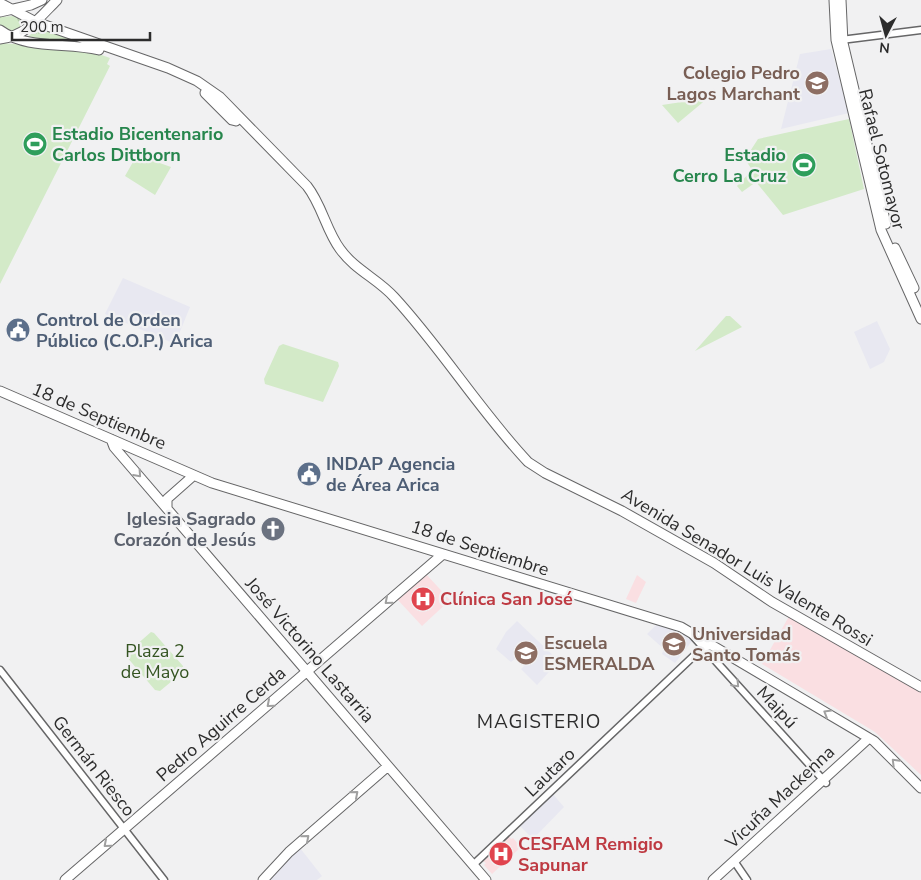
<svg xmlns="http://www.w3.org/2000/svg" width="921" height="880" font-family="'Nunito Sans',sans-serif">
<style>
.built{fill:#e8e8f1}
.medical{fill:#fadfe2}
.grass{fill:url(#grass-tufts)}
.park{fill:#d3eac8}
.lines{fill:none;stroke-linecap:round;stroke-linejoin:round}
.minor-casing{stroke:#666667;stroke-width:9}
.major-casing{stroke:#666667;stroke-width:11}
.minor{stroke:#fff;stroke-width:6}
.major{stroke:#fff;stroke-width:9}
.oneway{stroke:#a0a0a0}
.labels{text-anchor:middle;stroke-width:4.5;stroke-linejoin:round;paint-order:stroke}
.education-label{font-size:18px;font-weight:bold;fill:#785e54;stroke:#f1f1f2;text-anchor:start}
.leisure-label{font-size:18px;font-weight:bold;fill:#27864d;stroke:#f1f1f2;text-anchor:start}
.street-label{font-size:18px;fill:#2c2c2c;stroke:#f1f1f2}
.service-label{font-size:18px;font-weight:bold;fill:#4e5e75;stroke:#f1f1f2;text-anchor:start}
.worship-label{font-size:18px;font-weight:bold;fill:#5b616d;stroke:#f1f1f2;text-anchor:end}
.health-label{font-size:18px;font-weight:bold;fill:#be3a42;stroke:#f1f1f2;text-anchor:start}
.park-label{font-size:18px;fill:#345421;stroke:#f1f1f2}
.neighbourhood-label{font-size:19px;letter-spacing:1px;fill:#2c2c2c;stroke:#f1f1f2}
</style>
<defs>
<pattern id="grass-tufts" width="24" height="20" patternUnits="userSpaceOnUse" patternTransform="scale(1.25)"><rect width="24" height="20" fill="#d3eac8"/><path d="M3 7l-1-3M5 7V3M7 7l1-3M15 17l-1-3M17 17v-4M19 17l1-3" fill="none" stroke="#b5c9ac"/></pattern>
</defs>
<rect width="100%" height="100%" fill="#f1f1f2"/>
<!-- built -->
<path class="built" d="M831,49L849,113L781,129L800,54Z
M123,278L190,307L175,344L105,314Z
M877,321L890,349L884,362L870,369L854,332Z
M517,621L559,661L537,685L521,669L524,666L516,658L511,662L496,649L506,632Z
M658,623L678,631L692,641L675,663L662,654L664,649L647,634Z
M552,793L564,807L533,839L520,826Z
M300,848L322,876L317,880H268Z"/>
<!-- medical -->
<path class="medical" d="M425,573L450,600L422,626L397,599Z
M637,575L646,582L636,603L626,599Z
M792,611L921,687V775L875,732L762,664Z
M508,834L511,839L513,838L521,847L492,874L484,865L486,863L481,860Z"/>
<!-- grass -->
<path class="grass" d="M13,16L27,22V26C16,33 11,35 0,27V17Z
M39,28L85,43V44L26,38Z"/>
<!-- park -->
<path class="park" d="M0,43L85,49L110,58L107,64L110,66L0,284Z
M708,98L678,123L662,105Z
M849,119L864,189L783,215L756,182L742,192L737,186L752,170L745,159L758,139Z
M137,155L171,167L155,195L125,176Z
M726,316H730L742,327L695,351Z
M283,344L338,362L339,366L323,402L265,384L264,379L279,346Z
M151,632L154,633L183,666L184,671L160,691L155,690L126,656L127,653Z"/>
<g class="lines">
<defs>
<path id="minor" d="M841,40L921,30
M693,636L826,783
M0,670L164,880
M734,861L747,880
M473,865L699,651L705,647L713,646"/>
<path id="major" d="M834,0L836,40L881,230L921,319
M841,0L843,43L886,224
M0,3L36,22L168,68L197,81L220,97L307,186C322,205 326,230 340,249C355,270 378,279 394,297C442,349 480,411 528,462L545,473L622,511L714,563L772,602L921,687
M0,12L31,5L42,0
M0,30C27,50 67,42 99,50
M0,39C26,36 39,18 57,0
M205,93L232,120L236,121
M895,248L914,288
M0,391L212,483L681,627L874,741L921,788
M111,439L114,447L486,880
M167,507V499L193,476
M65,880L443,554
M263,880L289,852L388,766
M713,880L869,738"/>
</defs>
<!-- minor casing -->
<use href="#minor" class="minor-casing"/>
<!-- major casing -->
<use href="#major" class="major-casing"/>
<!-- minor -->
<use href="#minor" class="minor"/>
<!-- major -->
<use href="#major" class="major"/>
</g>
<!-- one-way arrows -->
<defs><path id="oneway-chevron" d="M-2-3.5L2.5 0L-2 3.5" fill="none" stroke-width="1.6" stroke-linecap="round" stroke-linejoin="round" transform="scale(1.25)"/></defs>
<g class="oneway">
<use href="#oneway-chevron" transform="translate(138 474) rotate(48)"/>
<use href="#oneway-chevron" transform="translate(388 601) rotate(139)"/>
<use href="#oneway-chevron" transform="translate(736 684) rotate(46)"/>
<use href="#oneway-chevron" transform="translate(270 704) rotate(139)"/>
<use href="#oneway-chevron" transform="translate(827 713) rotate(-149)"/>
<use href="#oneway-chevron" transform="translate(895 762) rotate(-135)"/>
<use href="#oneway-chevron" transform="translate(355 794) rotate(-41)"/>
<use href="#oneway-chevron" transform="translate(306 838) rotate(-41)"/>
<use href="#oneway-chevron" transform="translate(107 844) rotate(139)"/>
</g>
<!-- icons -->
<defs>
<symbol id="school-disc" viewBox="-11 -11 22 22"><circle r="9.5" fill="#8d6e63" stroke="#f1f1f2"/><path d="M0-5L7-2L0 1L-7-2ZM-4 1L0 2.5L4 1V4Q0 6-4 4Z" fill="#fff"/></symbol>
<symbol id="stadium-disc" viewBox="-11 -11 22 22"><circle r="9.5" fill="#2e9e5b" stroke="#f1f1f2"/><path d="M0-5a6.5 5 0 1 0 0 10a6.5 5 0 1 0 0-10ZM-3.5-1.8h7v3.6h-7Z" fill="#fff"/></symbol>
<symbol id="civic-disc" viewBox="-11 -11 22 22"><circle r="9.5" fill="#5c6f8a" stroke="#f1f1f2"/><path d="M-.6-6.5H3V-4.5H.6V-3L4-1V1h2V6H-6V1h2V-1L-.6-3ZM-1.2 2.5V6h2.4V2.5Z" fill="#fff"/></symbol>
<symbol id="church-disc" viewBox="-11 -11 22 22"><circle r="9.5" fill="#6b7280" stroke="#f1f1f2"/><path d="M-1.2-6h2.4v3.5h3.3v2.4h-3.3V6h-2.4V-.1h-3.3v-2.4h3.3Z" fill="#fff"/></symbol>
<symbol id="hospital-disc" viewBox="-11 -11 22 22"><circle r="9.5" fill="#e0444e" stroke="#f1f1f2"/><path d="M-5-5h3v3.5h4V-5h3V5h-3V1.5h-4V5h-3Z" fill="#fff"/></symbol>
<symbol id="university-disc" viewBox="-11 -11 22 22"><circle r="9.5" fill="#8d6e63" stroke="#f1f1f2"/><path d="M0-5L7-2L0 1L-7-2ZM-4 1L0 2.5L4 1V4Q0 6-4 4Z" fill="#fff"/></symbol>
</defs>
<g fill-rule="evenodd">
<use href="#school-disc" x="803" y="69" width="28" height="28"/>
<use href="#stadium-disc" x="21" y="130" width="28" height="28"/>
<use href="#stadium-disc" x="790" y="151" width="28" height="28"/>
<use href="#civic-disc" x="4" y="316" width="28" height="28"/>
<use href="#civic-disc" x="295" y="460" width="28" height="28"/>
<use href="#church-disc" x="259" y="515" width="28" height="28"/>
<use href="#hospital-disc" x="409" y="585" width="28" height="28"/>
<use href="#university-disc" x="660" y="630" width="28" height="28"/>
<use href="#school-disc" x="512" y="639" width="28" height="28"/>
<use href="#hospital-disc" x="487" y="840" width="28" height="28"/>
</g>
<g class="labels">
<!-- education labels -->
<g class="education-label">
<text x="800" y="79" text-anchor="end">Colegio Pedro<tspan x="800" dy="21">Lagos Marchant</tspan></text>
<text x="692" y="640">Universidad<tspan x="692" dy="21">Santo Tomás</tspan></text>
<text x="544" y="649">Escuela<tspan x="544" dy="21">ESMERALDA</tspan></text>
</g>
<!-- leisure labels -->
<g class="leisure-label">
<text x="52" y="140">Estadio Bicentenario<tspan x="52" dy="21">Carlos Dittborn</tspan></text>
<text x="786" y="161" text-anchor="end">Estadio<tspan x="786" dy="21">Cerro La Cruz</tspan></text>
</g>
<!-- street labels -->
<g class="street-label">
<text transform="translate(882 159) rotate(76)" y="6">Rafael Sotomayor</text>
<text transform="translate(99 416) rotate(23)" y="6">18 de Septiembre</text>
<text transform="translate(480 548) rotate(18)" y="6">18 de Septiembre</text>
<text transform="translate(747 567) rotate(31)" y="6">Avenida Senador Luis Valente Rossi</text>
<text transform="translate(310 650) rotate(49)" y="6">José Victorino Lastarria</text>
<text transform="translate(777 707) rotate(47)" y="6">Maipú</text>
<text transform="translate(221 724) rotate(-41)" y="6">Pedro Aguirre Cerda</text>
<text transform="translate(94 766) rotate(52)" y="6">Germán Riesco</text>
<text transform="translate(550 772) rotate(-44)" y="6">Lautaro</text>
<text transform="translate(780 797) rotate(-43)" y="6">Vicuña Mackenna</text>
</g>
<!-- service labels -->
<g class="service-label">
<text x="36" y="326">Control de Orden<tspan x="36" dy="21">Público (C.O.P.) Arica</tspan></text>
<text x="326" y="470">INDAP Agencia<tspan x="326" dy="21">de Área Arica</tspan></text>
</g>
<!-- worship labels -->
<g class="worship-label">
<text x="256" y="525">Iglesia Sagrado<tspan x="256" dy="21">Corazón de Jesús</tspan></text>
</g>
<!-- health labels -->
<g class="health-label">
<text x="440" y="605">Clínica San José</text>
<text x="518" y="850">CESFAM Remigio<tspan x="518" dy="21">Sapunar</tspan></text>
</g>
<!-- park labels -->
<g class="park-label">
<text x="155" y="657">Plaza 2<tspan x="155" dy="21">de Mayo</tspan></text>
</g>
<!-- neighbourhood labels -->
<g class="neighbourhood-label">
<text x="539" y="728">MAGISTERIO</text>
</g>
</g>
<!-- north arrow -->
<g transform="translate(886 35) rotate(186)" stroke="#f1f1f2" stroke-width="4" paint-order="stroke">
<path d="M0-4L9 19L0 12L-9 19Z" fill="#2c2c2c"/>
<text y="-8" font-size="14" font-weight="bold" text-anchor="middle" fill="#2c2c2c">N</text>
</g>
<!-- scale -->
<path d="M12 32v8h138v-8" fill="none" stroke="#2c2c2c" stroke-width="2.5"/>
<text x="20" y="32" font-size="15" fill="#2c2c2c" stroke="#f1f1f2" stroke-width="4" paint-order="stroke">200 m</text>
</svg>
